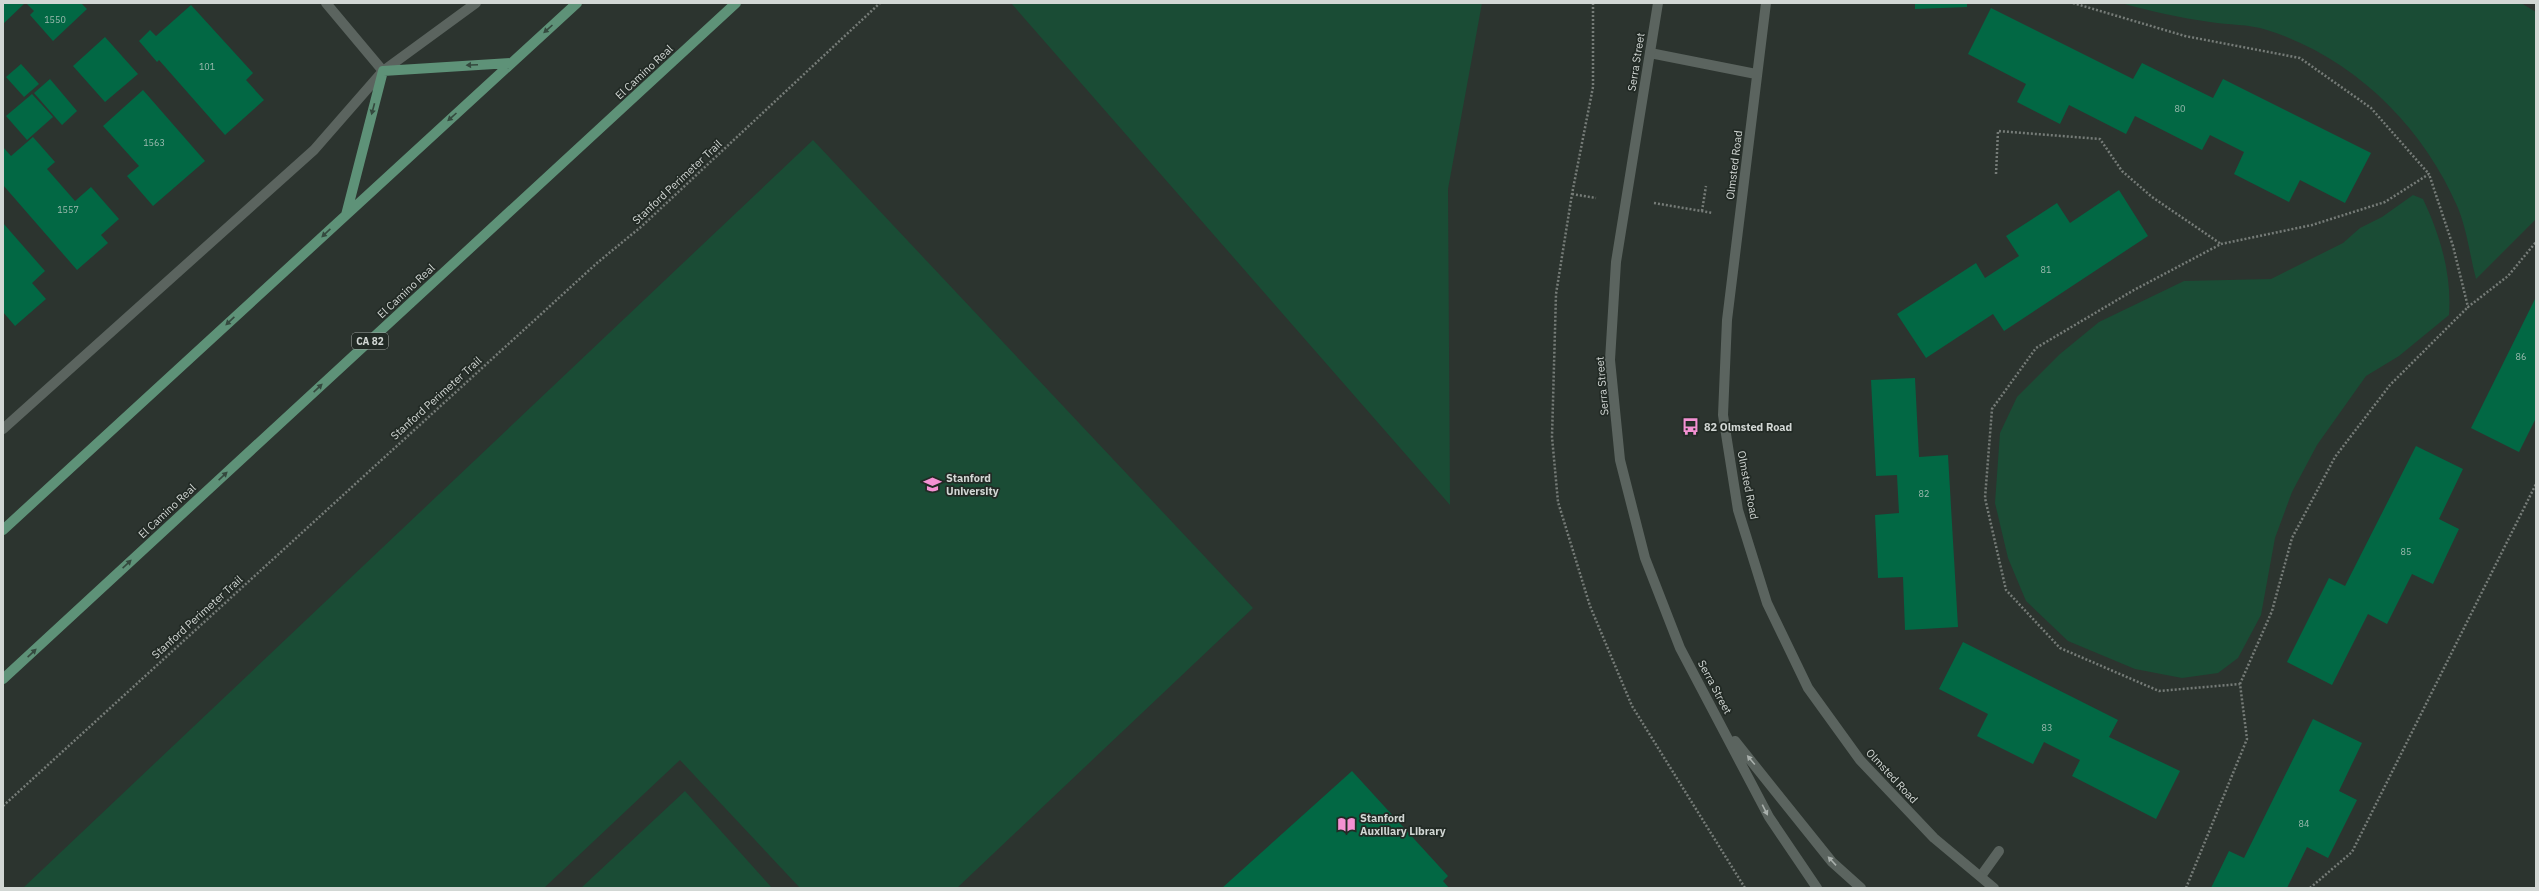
<svg xmlns="http://www.w3.org/2000/svg" width="2539" height="891" font-family="'IBM Plex Sans',sans-serif">
<style>
.green{fill:#1a4c35}
.building{fill:#026844}
.lines{fill:none;stroke-linecap:round;stroke-linejoin:round}
.path{stroke:#767c78;stroke-width:2.5;stroke-dasharray:2 2;stroke-linecap:butt}
.lane{stroke:#5b645f;stroke-width:10}
.street{stroke:#5b645f;stroke-width:10}
.secondary{stroke:#5b645f;stroke-width:10}
.primary{stroke:#5e9278;stroke-width:10}
.oneway{fill:#34493e}
.oneway2{fill:#a8afab}
.labels{text-anchor:middle;stroke-width:3.5;stroke-linejoin:round;paint-order:stroke}
.number-label{font-size:9px;fill:#9ebbb0}
.shield{fill:#222a25;stroke:#9da3a0;stroke-width:1}
.shield-label{font-size:10px;font-weight:bold;fill:#d2d7d4}
.street-label{font-size:11px;fill:#d2d7d4;stroke:#222a25}
.poi-label{font-size:11px;font-weight:bold;fill:#d2d7d4;stroke:#222a25;text-anchor:start}
</style>
<rect width="100%" height="100%" fill="#2c342f"/>
<!-- green -->
<path class="green" d="M1011,3H1482L1448,189L1450,505Z
M2121,3H2521L2536,12V219L2476,279C2470,256 2467,230 2458,208C2423,126 2353,57 2267,30C2249,24 2228,25 2210,22C2180,18 2150,11 2121,3Z
M813,140L1253,608L957,888H800L680,760L544,888H23Z
M2413,195L2423,199C2440,235 2452,274 2449,315L2399,356L2366,376L2317,445L2292,492L2275,538L2261,615L2238,658L2218,673L2182,678L2135,669L2068,641L2026,601L2008,558L1995,503L2000,433L2017,397L2060,354L2099,322L2184,281L2271,279L2343,243L2360,228L2382,217Z
M685,791L772,888H581Z"/>
<!-- building -->
<path class="building" d="M3,3H25L3,24Z
M26,3H81L87,9L53,41L30,15L34,11Z
M1915,3H1967V7L1915,9Z
M191,5L253,73L246,80L264,100L225,135L159,60L157,62L139,41L150,30L156,36Z
M1991,8L2133,79L2142,63L2213,98L2223,79L2371,153L2345,203L2300,180L2289,202L2234,174L2244,152L2210,135L2202,150L2135,116L2126,134L2069,105L2060,124L2017,102L2026,84L1968,54Z
M105,37L138,74L105,102L73,66Z
M21,64L39,84L24,97L6,77Z
M50,79L77,111L62,125L34,93Z
M143,90L205,161L153,206L127,176L139,166L103,126Z
M32,94L53,117L27,140L6,116Z
M33,137L55,162L47,169L75,201L91,187L119,219L101,235L108,243L77,270L3,185V147L11,156Z
M2119,190L2148,236L2004,331L1993,314L1926,358L1897,314L1976,263L1985,278L2019,256L2006,236L2057,203L2070,223Z
M3,223L45,271L32,283L46,299L15,326L3,312Z
M2536,297V418L2519,452L2471,428Z
M1915,378L1919,457L1948,455L1958,627L1905,630L1903,577L1878,578L1875,515L1899,513L1897,475L1876,476L1871,380Z
M2416,446L2463,469L2439,519L2459,529L2433,584L2412,574L2387,624L2368,614L2332,685L2287,662L2329,578L2345,586Z
M1963,642L2118,720L2109,737L2180,771L2156,819L2072,776L2080,760L2044,742L2033,764L1977,736L1988,714L1939,689Z
M2313,719L2362,743L2339,791L2357,800L2328,858L2307,847L2287,888H2211L2229,851L2244,858Z
M1352,771L1448,876L1443,881L1449,888H1222Z"/>
<g class="lines">
<!-- path -->
<path class="path" d="M1593,3V87L1572,194L1556,294L1552,437L1558,502L1590,606L1632,706L1745,888
M2073,3L2185,36L2300,58L2371,108L2429,174
M1996,174L1998,131L2100,139L2122,171L2152,197L2221,244
M1572,194L1596,198
M1654,203L1713,213
M1702,211L1706,186
M2240,684L2272,611L2292,538L2335,457L2390,385L2468,307
M3,806L597,263L642,226L880,3
M2186,888L2247,739L2240,684L2159,691L2060,648L2006,590L1985,498L1992,409L2036,348L2134,290L2221,244L2312,225L2385,202L2429,174L2453,246L2468,307L2508,276L2536,242
M2310,888L2352,852L2536,484"/>
<!-- lane -->
<path class="lane" d="M1981,876L1999,851"/>
<!-- street -->
<path class="street" d="M326,3L383,71
M1766,3L1727,320L1723,415L1738,510L1767,603L1808,688L1860,760L1934,838L1994,888
M1650,53L1756,74
M3,429L314,150L383,71L476,3"/>
<!-- secondary -->
<path class="secondary" d="M1658,3L1616,262L1610,360L1620,460L1645,558L1680,648L1769,817L1817,888
M1735,741L1832,862L1861,888"/>
<!-- primary -->
<path class="primary" d="M346,215L383,71L511,63
M3,530L577,3
M3,679L736,3"/>
</g>
<!-- one-way arrows -->
<defs><path id="oneway-solid" d="M-6-.8H1V-3.2L6.5 0L1 3.2V.8H-6Z"/></defs>
<g class="oneway">
<use href="#oneway-solid" transform="translate(548 29) rotate(138)"/>
<use href="#oneway-solid" transform="translate(472 65) rotate(177)"/>
<use href="#oneway-solid" transform="translate(373 109) rotate(105)"/>
<use href="#oneway-solid" transform="translate(452 117) rotate(138)"/>
<use href="#oneway-solid" transform="translate(326 233) rotate(137)"/>
<use href="#oneway-solid" transform="translate(230 321) rotate(137)"/>
<use href="#oneway-solid" transform="translate(318 388) rotate(-43)"/>
<use href="#oneway-solid" transform="translate(223 476) rotate(-43)"/>
<use href="#oneway-solid" transform="translate(127 564) rotate(-43)"/>
<use href="#oneway-solid" transform="translate(32 653) rotate(-43)"/>
</g>
<g class="oneway2">
<use href="#oneway-solid" transform="translate(1751 760) rotate(-130)"/>
<use href="#oneway-solid" transform="translate(1765 810) rotate(63)"/>
<use href="#oneway-solid" transform="translate(1832 861) rotate(-133)"/>
</g>
<!-- icons -->
<defs>
<symbol id="bus-bare" viewBox="-9 -9 18 18"><path d="M-5-6H5V4H4V6H2V4H-2V6H-4V4H-5ZM-3.5-4V0h7V-4ZM-3.5 1.2v1.5H-2V1.2ZM2 1.2v1.5H3.5V1.2Z" fill="#f491d3" stroke="#222a25" stroke-width="2.5" paint-order="stroke"/></symbol>
<symbol id="university-bare" viewBox="-9 -9 18 18"><path d="M0-5L7-2L0 1L-7-2ZM-4 1L0 2.5L4 1V4Q0 6-4 4Z" fill="#f491d3" stroke="#222a25" stroke-width="2.5" paint-order="stroke"/></symbol>
<symbol id="library-bare" viewBox="-9 -9 18 18"><path d="M-6-4Q-3-5.5-.7-3.5V5Q-3 3-6 4ZM6-4Q3-5.5 .7-3.5V5Q3 3 6 4Z" fill="#f491d3" stroke="#222a25" stroke-width="2.5" paint-order="stroke"/></symbol>
</defs>
<g fill-rule="evenodd">
<use href="#bus-bare" x="1678" y="414" width="25" height="25"/>
<use href="#university-bare" x="920" y="472" width="25" height="25"/>
<use href="#library-bare" x="1334" y="812" width="25" height="25"/>
</g>
<g class="labels">
<!-- number labels -->
<g class="number-label">
<text x="55" y="23">1550</text>
<text x="207" y="70">101</text>
<text x="2180" y="112">80</text>
<text x="154" y="146">1563</text>
<text x="68" y="213">1557</text>
<text x="2046" y="273">81</text>
<text x="2521" y="360">86</text>
<text x="1924" y="497">82</text>
<text x="2406" y="555">85</text>
<text x="2047" y="731">83</text>
<text x="2304" y="827">84</text>
</g>
<!-- shield labels -->
<rect class="shield" x="352" y="333" width="36" height="16" rx="3"/>
<g class="shield-label">
<text x="370" y="345">CA 82</text>
</g>
<!-- street labels -->
<g class="street-label">
<text transform="translate(1636 62) rotate(-81)" y="4">Serra Street</text>
<text transform="translate(644 72) rotate(-43)" y="4">El Camino Real</text>
<text transform="translate(1734 165) rotate(-83)" y="4">Olmsted Road</text>
<text transform="translate(677 182) rotate(-43)" y="4">Stanford Perimeter Trail</text>
<text transform="translate(406 291) rotate(-43)" y="4">El Camino Real</text>
<text transform="translate(1602 386) rotate(-95)" y="4">Serra Street</text>
<text transform="translate(436 398) rotate(-42)" y="4">Stanford Perimeter Trail</text>
<text transform="translate(1748 485) rotate(79)" y="4">Olmsted Road</text>
<text transform="translate(167 511) rotate(-43)" y="4">El Camino Real</text>
<text transform="translate(197 617) rotate(-42)" y="4">Stanford Perimeter Trail</text>
<text transform="translate(1715 687) rotate(62)" y="4">Serra Street</text>
<text transform="translate(1892 776) rotate(47)" y="4">Olmsted Road</text>
</g>
<!-- poi labels -->
<g class="poi-label">
<text x="1704" y="431">82 Olmsted Road</text>
<text x="946" y="482">Stanford<tspan x="946" dy="13">University</tspan></text>
<text x="1360" y="822">Stanford<tspan x="1360" dy="13">Auxiliary Library</tspan></text>
</g>
</g>
<!-- border -->
<rect width="2539" height="891" fill="none" stroke="#d2d7d4" stroke-width="8"/>
</svg>
